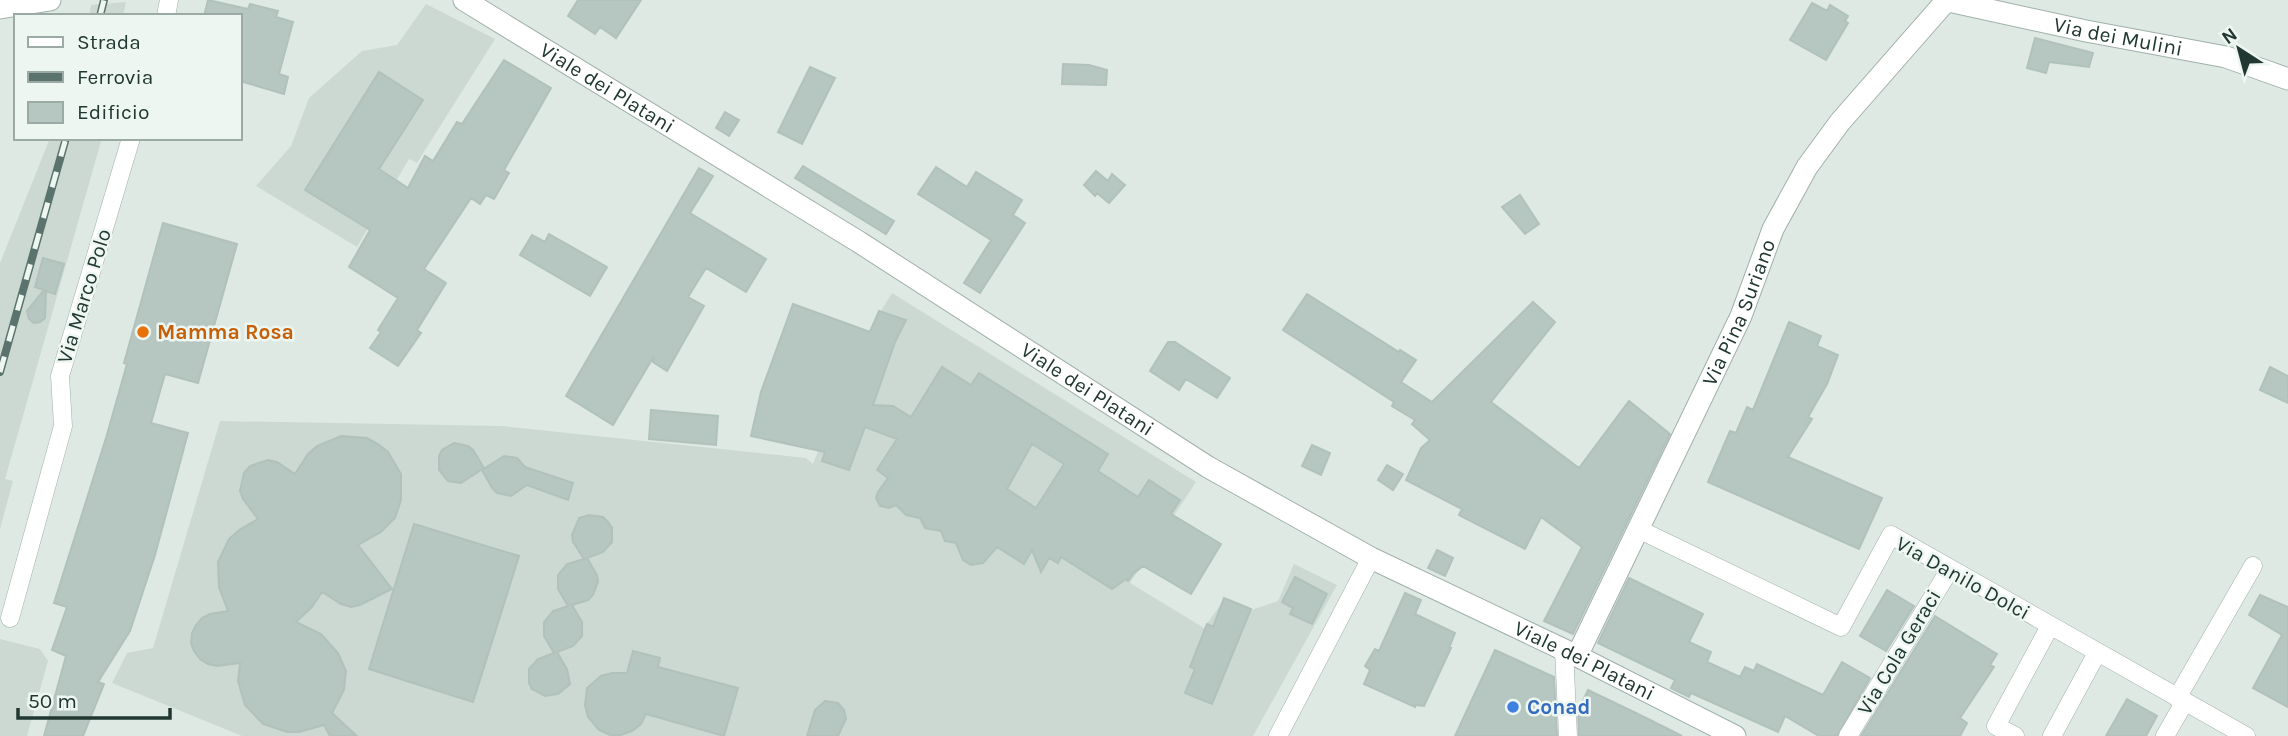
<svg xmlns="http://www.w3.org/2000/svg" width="2288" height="736" font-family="Karla,sans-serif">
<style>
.built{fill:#ccd9d3}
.building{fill:#b6c6c0;stroke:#b0c2bb;stroke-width:2;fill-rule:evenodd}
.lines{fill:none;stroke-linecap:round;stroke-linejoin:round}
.minor-casing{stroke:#a1b0ab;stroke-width:19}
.tertiary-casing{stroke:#a1b0ab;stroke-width:23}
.minor{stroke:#fff;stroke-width:18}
.tertiary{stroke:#fff;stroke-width:21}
.rail-casing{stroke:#5a746d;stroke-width:8}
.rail{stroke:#eef6f2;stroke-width:5;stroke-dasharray:16;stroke-linecap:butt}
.food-dot{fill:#e8710a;stroke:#eef6f2;stroke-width:2.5}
.shop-dot{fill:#3f7fe0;stroke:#eef6f2;stroke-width:2.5}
.labels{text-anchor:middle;stroke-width:5;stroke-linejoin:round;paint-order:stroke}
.street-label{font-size:21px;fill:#203831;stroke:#eef6f2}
.food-label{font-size:21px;font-weight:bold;fill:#c56008;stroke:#eef6f2;text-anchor:start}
.shop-label{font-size:21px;font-weight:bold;fill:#366cbe;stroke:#eef6f2;text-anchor:start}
</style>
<rect width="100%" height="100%" fill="#dee9e4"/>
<!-- built -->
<path class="built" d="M126,2L123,16H89L91,5Z
M426,4L495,39L417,163L409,159L357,247L256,186L291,146L309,98L362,51L397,45Z
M50,138H102L5,479L13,481L0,529V263Z
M892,293L1196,482L1130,583L1204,628L1223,601L1249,611L1278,601L1294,564L1337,585L1253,736H242L112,683L127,653L153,648L220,421L502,426L806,458L813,464L862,341Z
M0,639L40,649L48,661L27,736H0Z"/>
<!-- building -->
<path class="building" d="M208,0L248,9L250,4L278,11L276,17L293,22L279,74L288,77L284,94L240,81V16H204Z
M578,0H641L616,38L600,27L595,34L568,16Z
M1812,3L1827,11L1830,5L1848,16L1845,21L1848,23L1826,60L1790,40Z
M2035,38L2093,53L2089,67L2049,62L2046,73L2027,68Z
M504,60L551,88L504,170L509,173L494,199L486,195L480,204L471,198L424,269L446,283L417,330L421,333L398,366L370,348L381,332L378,330L398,298L349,267L370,230L305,190L379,72L423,100L379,169L408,188L425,156L433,161L457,122L462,124Z
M1063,64L1089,65L1107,70L1106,85L1062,84Z
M810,67L835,78L802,144L778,132Z
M725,112L739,120L729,136L716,128Z
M803,166L894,221L886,234L795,178Z
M936,167L967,187L976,172L1022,200L1013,215L1025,223L980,293L964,283L991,240L918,194Z
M699,168L713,176L690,213L766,259L746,292L706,268L688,297L704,306L667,371L653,362L654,356L613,425L566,396Z
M1096,171L1108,181L1112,174L1125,185L1109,203L1097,193L1095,196L1084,185Z
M1520,195L1539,224L1525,234L1502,207Z
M163,223L237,244L198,383L165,374L151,423L188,433L155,555L130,631L98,682L104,684L83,736H44L66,656L52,650L67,607L54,603L106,438L127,364L124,363Z
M549,234L607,267L590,296L520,255L532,235L545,242Z
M43,258L64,264L55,294L46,291L45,318L40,322L34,323L29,319L27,311L44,290L35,287Z
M1307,294L1399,352L1400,350L1416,360L1401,382L1432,402L1533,302L1555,322L1491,402L1579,468L1629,401L1670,434L1573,634L1544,621L1582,547L1541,517L1525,549L1459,515L1462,509L1406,480L1421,448L1430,440L1412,424L1415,420L1392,406L1394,402L1283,330Z
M793,304L870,332L879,311L906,320L895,342L873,405L893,406L911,417L942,367L971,385L979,373L1108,454L1098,471L1138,497L1149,480L1180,500L1171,514L1221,544L1191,594L1143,566L1133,574L1128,581L1126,579L1112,589L1061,557L1058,563L1049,558L1041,572L1032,550L1024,564L997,547L983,563L971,565L963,560L956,543L945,541L941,531L925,528L920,518L906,515L896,505L889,508L880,506L876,498L878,492L888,478L877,470L897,439L865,427L849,470L822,461L825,452L751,436L761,392ZM1032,444L1064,464L1036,508L1007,489Z
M1789,322L1821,336L1817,346L1838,355L1827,384L1808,417L1812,419L1788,457L1882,498L1859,549L1708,482L1730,431L1736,433L1747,407L1753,410Z
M1168,342H1175L1230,378L1217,398L1186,379L1179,390L1150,371Z
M2270,367L2288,376V403L2260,390Z
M651,410L718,416L716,445L649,439Z
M341,436L367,438L378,444L388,452L401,474V500L395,518L381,532L358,545L392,589L360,605L351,607L341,604L322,592L312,607L296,622L321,634L338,653L346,671L344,690L332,713L357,736H330L324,725L299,732H287L263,724L245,705L238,681L240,663L217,666L208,664L200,659L194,651L191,643L192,633L196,625L202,618L210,614L228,611L219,587L218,562L229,539L239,530L258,519L243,499L240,491L244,473L250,466L268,460L277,462L295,474L308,454L317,446Z
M454,443L468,446L473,450L484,468L461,483L448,481L439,470V456L442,450Z
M1312,445L1330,453L1321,475L1302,466Z
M504,456L517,458L525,467L573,483L568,500L527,485L511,496L497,493L492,488L482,470Z
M1387,465L1403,474L1393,490L1378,480Z
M589,515L603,517L608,522L612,528V542L603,552L587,558L597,575L598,582L593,595L588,600L572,605L582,622V636L573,646L557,652L567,669L570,684L558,694L545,696L532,689L529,683V669L538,659L554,653L544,636V622L553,611L568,606L558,589V575L567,564L584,559L573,542L572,535L579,518Z
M414,524L519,556L473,702L369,669Z
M1437,550L1453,558L1445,576L1428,568Z
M1295,577L1327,594L1312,624L1290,614L1293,608L1282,602Z
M1629,578L1703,614L1689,642L1711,652L1707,662L1740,677L1745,667L1754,671L1757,664L1823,695L1842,662L1870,678L1837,736H1819L1785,716L1778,732L1691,693L1689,697L1671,688L1675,680L1598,643Z
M1887,590L1914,606L1886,651L1860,636Z
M1405,593L1421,600L1415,614L1455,633L1449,648H1451L1424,706L1415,705V707L1364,684L1370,670L1365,666L1375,649L1379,651Z
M2260,595L2288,607V707L2253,688L2282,635L2249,615Z
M1224,598L1251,609L1212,704L1185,693L1195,669L1190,667L1207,624L1213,627Z
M1935,616L1997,654L1990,665L1994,667L1960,718L1967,723L1960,736H1861Z
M1495,650L1554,677L1557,736H1455Z
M633,651L660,658L658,667L738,688L724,736L646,714L641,724L632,731L621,735H610L599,730L588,717L585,705L587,688L601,676L612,673H627Z
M1588,690L1640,715L1682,736H1579L1578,711Z
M2127,699L2157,716L2146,736H2106Z
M825,701L838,703L844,710L846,719L838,736H807L815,710Z"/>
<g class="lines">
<defs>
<path id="minor" d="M166,16L169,0
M1640,530L1841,627L1891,535L2246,736
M10,618L63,426L60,376L131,138
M1564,650L1568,736
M2177,698L2253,566
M1278,736L1371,558
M1848,736L1950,569
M2015,736L1996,726L2050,626
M2052,736L2097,653
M2165,736L2184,703"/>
<g id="tertiary">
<path id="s1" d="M464,0L859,242L1208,467L1371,558L1577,656L1735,736"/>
<path id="s2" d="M1944,0L2086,31L2226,57L2288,79"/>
<path d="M0,8L50,0"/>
<path id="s3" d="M1577,656L1741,316L1773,229L1807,167L1840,122L1946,1"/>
</g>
</defs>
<!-- minor casing -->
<use href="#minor" class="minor-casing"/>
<!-- tertiary casing -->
<use href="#tertiary" class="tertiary-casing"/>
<!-- minor -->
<use href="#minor" class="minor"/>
<!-- tertiary -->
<use href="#tertiary" class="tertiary"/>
<defs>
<path id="rail" d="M100,16L104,0
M0,372L66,138"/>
</defs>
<!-- rail casing -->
<use href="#rail" class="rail-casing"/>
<!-- rail -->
<use href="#rail" class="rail"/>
</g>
<!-- markers -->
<circle class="food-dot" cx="143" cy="332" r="7"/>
<circle class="shop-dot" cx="1513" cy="707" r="7"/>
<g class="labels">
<!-- street labels -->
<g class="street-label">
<text dy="7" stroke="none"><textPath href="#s2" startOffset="178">Via dei Mulini</textPath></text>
<text dy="7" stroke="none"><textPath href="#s1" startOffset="168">Viale dei Platani</textPath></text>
<text transform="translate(84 296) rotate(-73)" y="7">Via Marco Polo</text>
<text dy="7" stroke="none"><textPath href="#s3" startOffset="380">Via Pina Suriano</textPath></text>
<text dy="7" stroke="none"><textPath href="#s1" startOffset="735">Viale dei Platani</textPath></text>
<text transform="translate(1963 578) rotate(29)" y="7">Via Danilo Dolci</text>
<text transform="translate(1899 652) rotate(-59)" y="7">Via Cola Geraci</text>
<text dy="7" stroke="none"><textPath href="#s1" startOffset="1302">Viale dei Platani</textPath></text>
</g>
<!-- food labels -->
<g class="food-label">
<text x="157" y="339">Mamma Rosa</text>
</g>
<!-- shop labels -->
<g class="shop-label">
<text x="1527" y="714">Conad</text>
</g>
</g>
<!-- legend -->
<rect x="14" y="14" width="228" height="126" fill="#eef6f2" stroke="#9caaa5" stroke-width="2"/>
<rect x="28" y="37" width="35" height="10" fill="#ffffff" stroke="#9caaa5" stroke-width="2"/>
<text x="77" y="49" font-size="21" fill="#203831">Strada</text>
<rect x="28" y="72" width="35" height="10" fill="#5a746d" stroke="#9caaa5" stroke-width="2"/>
<text x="77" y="84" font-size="21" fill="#203831">Ferrovia</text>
<rect x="28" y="102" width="35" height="21" fill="#b6c6c0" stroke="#9caaa5" stroke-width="2"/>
<text x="77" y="119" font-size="21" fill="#203831">Edificio</text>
<!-- north arrow -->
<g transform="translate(2239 49) rotate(324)" stroke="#eef6f2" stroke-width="5" paint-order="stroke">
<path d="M0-5L12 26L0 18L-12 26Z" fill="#203831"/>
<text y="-10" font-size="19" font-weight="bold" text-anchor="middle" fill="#203831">N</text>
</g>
<!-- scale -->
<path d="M18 708v10h152v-10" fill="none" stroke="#203831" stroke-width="3.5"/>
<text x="28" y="708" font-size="21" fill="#203831" stroke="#eef6f2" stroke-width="5" paint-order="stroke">50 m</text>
</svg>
